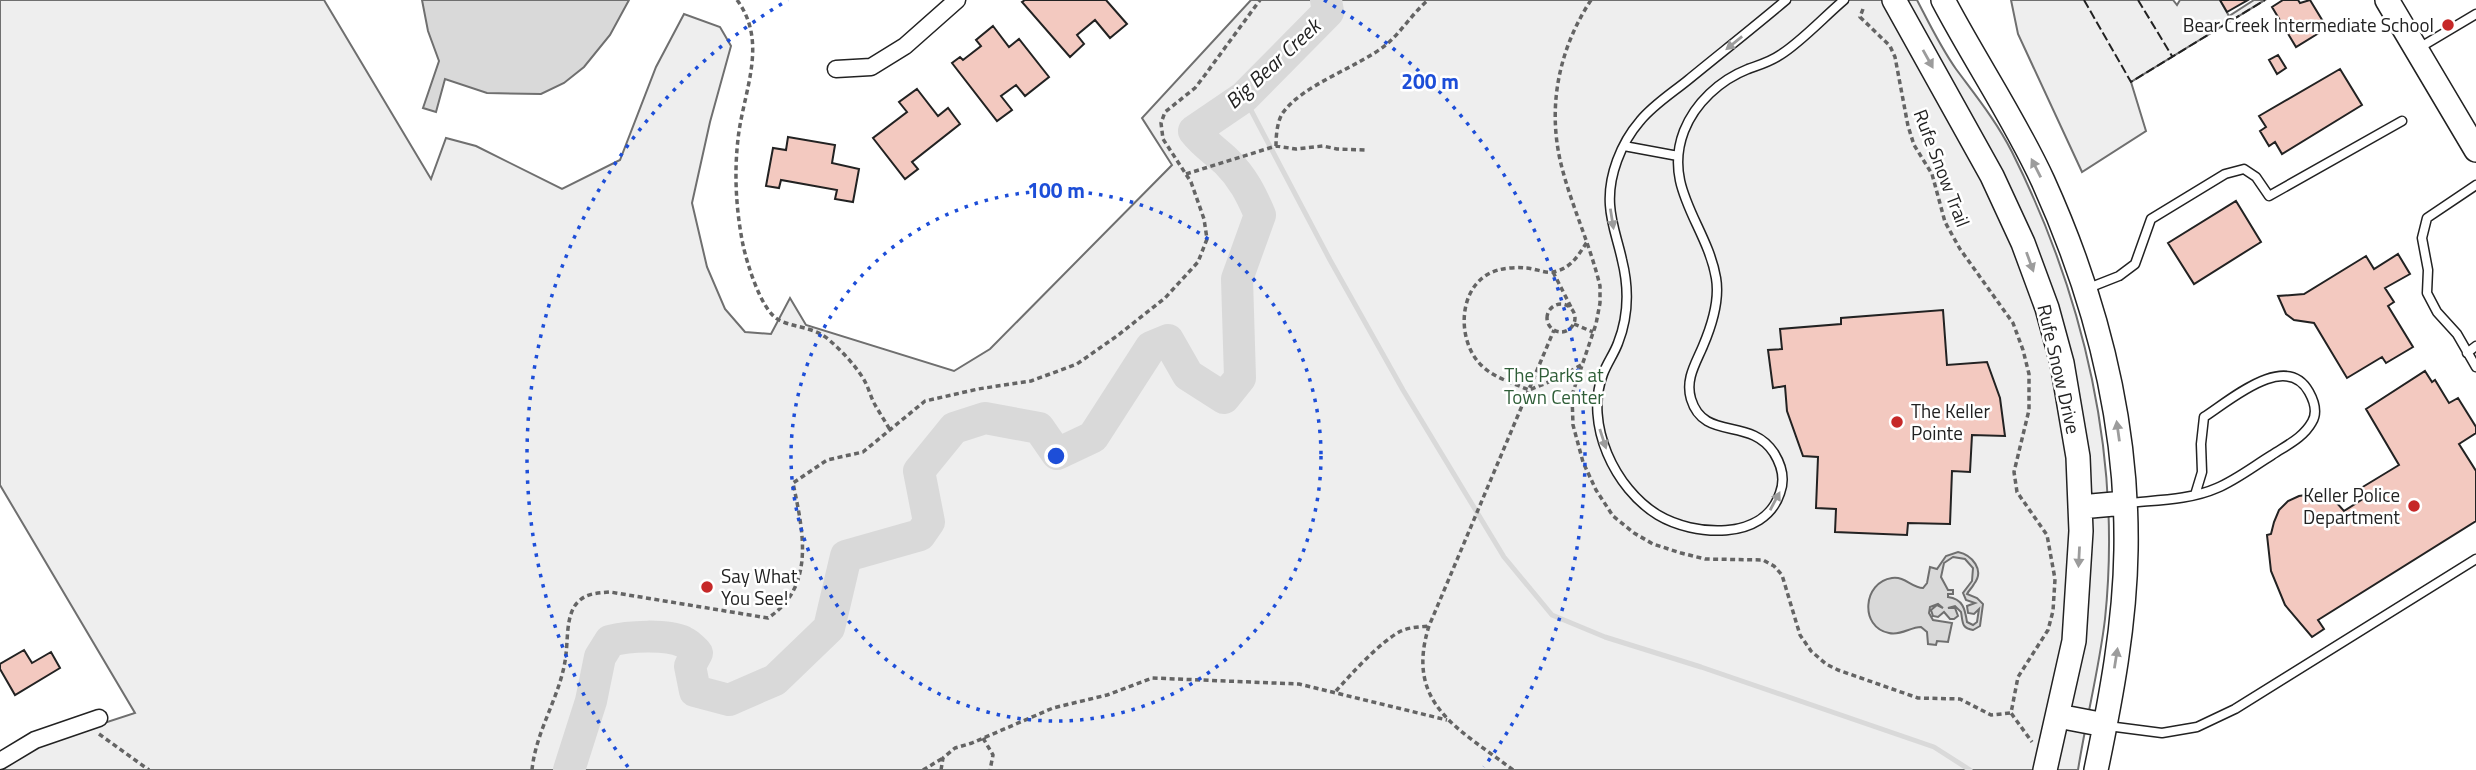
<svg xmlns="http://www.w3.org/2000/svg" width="2476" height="770" font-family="'Titillium Web',sans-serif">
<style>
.green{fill:#eee;stroke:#6f6f6f;stroke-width:2}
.water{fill:#d9d9d9;stroke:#6f6f6f;stroke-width:2;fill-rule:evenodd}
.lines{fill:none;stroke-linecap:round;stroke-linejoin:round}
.stream{stroke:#d9d9d9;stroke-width:5}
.river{stroke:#d9d9d9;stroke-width:32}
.building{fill:#f3c9c0;stroke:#222;stroke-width:2}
.lane-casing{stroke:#222;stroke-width:11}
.street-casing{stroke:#222;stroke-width:19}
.secondary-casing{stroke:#222;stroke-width:26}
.path{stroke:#646464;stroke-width:3.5;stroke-dasharray:5 3.5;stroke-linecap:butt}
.lane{stroke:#fff;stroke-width:8}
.street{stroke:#fff;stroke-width:16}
.secondary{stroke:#fff;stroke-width:23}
.fence{stroke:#222;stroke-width:2;stroke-dasharray:9 3.5;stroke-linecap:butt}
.oneway{fill:#9c9c9c}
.ring{fill:none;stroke:#1d4ed8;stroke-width:3.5;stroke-dasharray:3.5 7}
.poi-dot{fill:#c62828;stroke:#fff;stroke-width:2.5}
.labels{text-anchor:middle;stroke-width:5;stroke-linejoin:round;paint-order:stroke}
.poi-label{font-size:19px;fill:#222;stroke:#fff;text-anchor:end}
.street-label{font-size:19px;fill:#222;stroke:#fff}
.park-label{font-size:19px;fill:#2f5e38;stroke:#fff}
.water-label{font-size:21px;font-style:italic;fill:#222;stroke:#fff}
.centre{fill:#1d4ed8;stroke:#fff;stroke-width:3.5}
.ring-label{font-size:21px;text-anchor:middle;font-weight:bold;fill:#1d4ed8;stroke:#fff;stroke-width:5;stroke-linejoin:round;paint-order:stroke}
</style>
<rect width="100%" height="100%" fill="#fff"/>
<!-- green -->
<path class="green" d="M0,0H324L431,179L446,138L476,146L562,189L620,160L656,67L684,14L720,27L731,46L710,122L692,203L707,267L725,309L745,332L771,334L790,298L806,325L954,371L990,349L1172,165L1142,118L1251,0H1917C1929,23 1941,48 1956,69C1976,96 1997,122 2012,152C2084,296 2122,457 2105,619C2099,670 2086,719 2078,770H0L49,741L135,713L0,485Z
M2011,0H2173L2177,5L2180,0H2220L2229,16L2254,0H2265L2131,82L2146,131L2082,172L2018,34Z"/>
<!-- water -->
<path class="water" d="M422,0H629L610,35L584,67L564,83L541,94L487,93L445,79L436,112L423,108L439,61L428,31Z
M1958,552C1972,555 1985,570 1974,584C1972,588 1969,590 1967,594L1977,598L1983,604L1980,626L1973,630C1961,628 1963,622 1961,612L1955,606L1948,608H1955L1958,616L1954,619H1950L1944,612L1938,617L1933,616L1931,610L1937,605L1943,608L1938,604L1930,607L1929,613L1933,620L1952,623L1948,642L1937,641L1936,645L1928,644L1927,632L1921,627C1910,627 1901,636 1889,633C1859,627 1863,582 1892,578C1905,576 1912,588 1923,588L1927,583L1930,567L1937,569L1946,556ZM1953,557L1965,559L1973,568L1972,581L1963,593L1966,600L1975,603L1967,606L1968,613L1974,614L1979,609L1977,622L1973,625L1967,622C1965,609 1963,599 1948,597V594H1953V590H1948L1941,577L1944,563Z"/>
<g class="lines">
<!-- stream -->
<path class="stream" d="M1244,97L1330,260L1403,390L1504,557L1552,615L1605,637L1701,667L1934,747L1970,770"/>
<!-- river -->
<path class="river" d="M569,770L591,701L600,657L610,641C628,636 667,634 684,642C689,644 694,650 697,653L690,666L695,691L729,700L775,680L829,628L846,556L920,535L929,522L919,471L954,428L985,418L1039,428L1057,454L1093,437L1151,347L1168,340L1188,375L1224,398L1240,378L1237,279L1260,215C1251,194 1243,178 1227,162C1216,151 1205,145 1194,131L1244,97L1328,12L1326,0"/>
</g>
<!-- building -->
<path class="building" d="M1025,0H1106L1127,24L1110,38L1095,20L1077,35L1084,44L1070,57L1022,2Z
M2220,0H2248L2227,12Z
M2283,0H2298L2300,3L2310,0L2327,28L2296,47L2272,7Z
M993,26L1009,47L1019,39L1049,77L1025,96L1016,85L1001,96L1012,110L997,121L952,63L960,57L963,60L981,46L976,40Z
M2278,55L2286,68L2277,74L2269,60Z
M2340,69L2362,105L2282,154L2275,142L2269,146L2260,131L2266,127L2259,116Z
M917,89L938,116L948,108L960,124L912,162L918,169L905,179L873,138L907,112L899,102Z
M788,137L835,145L832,163L859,169L853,202L835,199L837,190L781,180L779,188L766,186L773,148L786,150Z
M2236,201L2261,242L2194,284L2168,243Z
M2398,254L2410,274L2385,288L2394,302L2388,306L2413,347L2386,363L2382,357L2347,378L2314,323L2294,320L2286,314L2278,296L2304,294L2366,256L2374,269Z
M1943,310L1947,365L1987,362L2000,398L2005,436L1972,435L1970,472L1952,471L1950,524L1908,523L1907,535L1835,532L1836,509L1816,508L1818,457L1803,456L1787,411L1785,386L1773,388L1768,350L1782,349L1780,329L1841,324V318Z
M2425,371L2432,382L2435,380L2449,403L2458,398L2476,427V433L2459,444L2476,471V521L2318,620L2324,629L2312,637L2285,605L2271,571L2267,535L2271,534L2274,522L2279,510L2288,501L2299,496L2312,494L2324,496L2336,502L2344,511L2366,497L2361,488L2399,465L2366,409Z
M24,650L32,663L51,652L60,668L15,695L0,669V664Z"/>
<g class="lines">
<defs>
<path id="lane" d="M1786,0C1754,27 1721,53 1688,80C1672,93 1653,105 1640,121C1621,143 1608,176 1610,205C1611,224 1618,241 1622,260C1629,288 1629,315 1618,343C1614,354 1607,363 1603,374C1584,424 1615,489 1658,515C1693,536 1764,542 1780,493C1785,480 1782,466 1774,453C1750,416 1704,442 1691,399C1685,379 1696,363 1703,346C1712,325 1720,301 1716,278C1707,225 1662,188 1684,131C1695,103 1720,80 1748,69C1759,65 1770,62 1780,55C1800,43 1825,16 1844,0
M2419,48L2476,14
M1624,146L1678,156
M2476,185L2427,218L2422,238L2428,270L2427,293L2437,312L2457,334L2476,367
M2086,289L2119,276L2135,264L2151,219L2225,174L2244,169L2256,177L2269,196L2402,121
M2467,353L2476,346
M2128,503C2157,500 2190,500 2217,488C2236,480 2254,466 2272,455C2287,445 2303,438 2312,422C2318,412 2314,401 2309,392C2286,350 2228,402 2204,417L2201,444L2202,472L2195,495
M2108,726L2162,733L2197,727L2235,709L2476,559"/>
<path id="street" d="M836,69L871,67L905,46L957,0
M0,761L35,740L99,718"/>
<path id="secondary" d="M1894,0L1992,176L2023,243L2047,308L2062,363L2078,457L2081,531L2074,641L2045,770
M1943,0C1975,61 2014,118 2043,181C2095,296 2128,422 2126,550C2125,624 2111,698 2096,770
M2387,0L2476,150
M2080,507L2125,503
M2058,716L2105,725"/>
</defs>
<!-- lane casing -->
<use href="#lane" class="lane-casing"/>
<!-- street casing -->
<use href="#street" class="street-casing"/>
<!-- secondary casing -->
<use href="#secondary" class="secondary-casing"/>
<!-- path -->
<path class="path" d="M737,0C769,43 743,92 738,139C734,174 736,210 743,245C747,263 761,311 779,320C794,328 812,326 828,339C841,350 854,364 863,378C868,386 870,395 874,403C879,412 885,421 890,430
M1591,0C1559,49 1547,106 1561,164C1571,205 1590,244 1600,286V303L1596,324L1572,395L1573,425L1583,462L1596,490L1613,516L1634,533L1653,544L1681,553L1705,559L1763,560L1774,566L1782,575L1800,635L1811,651L1826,664L1838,670L1918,698L1960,699L1991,715L2011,713
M1863,9L1860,17L1890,46L1895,57L1908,126L1914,145L1932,174L1945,222L1960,249L2013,323L2023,350L2029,374V410L2014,472L2017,492L2047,535L2055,579L2053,611L2048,630L2018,677L2011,713L2032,742
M1276,146C1276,136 1277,123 1282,114C1301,85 1359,67 1387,44C1401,32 1412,14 1428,0
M1186,174L1276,146L1296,149L1323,146L1337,149L1365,150
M1553,272L1571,307
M1547 318a14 14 0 1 1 28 0a14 14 0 1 1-28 0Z
M1574,324L1593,332
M1581,365L1559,378L1529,390C1513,383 1494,378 1481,365C1455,339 1458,281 1498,270C1506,268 1517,267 1525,268C1536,268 1546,275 1557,271C1572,267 1579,254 1587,242
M1336,691C1351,674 1381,641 1401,631C1410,627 1420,627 1429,626
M99,734L149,770
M983,738L993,755L990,770
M532,770C536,729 562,694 566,654C568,638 566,612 579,601C587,593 599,593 610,592L768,618C816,586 803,531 793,483L827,460L863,452L925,401L978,389L1031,381L1077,364L1117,336L1165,298L1198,262L1207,239L1204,219L1191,182L1163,139L1161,123L1165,112L1195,88L1205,75L1260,0
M923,770L943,758
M941,770L943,758L955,748L972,743L1053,708L1107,695L1152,678L1299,684L1447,720
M1513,770C1460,729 1404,705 1429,626L1554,330"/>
<!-- lane -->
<use href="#lane" class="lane"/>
<!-- street -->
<use href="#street" class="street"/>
<!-- secondary -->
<use href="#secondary" class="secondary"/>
<!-- fence -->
<path class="fence" d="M2084,0L2131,82L2265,0
M2138,0L2172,56"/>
</g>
<!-- one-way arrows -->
<defs><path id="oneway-solid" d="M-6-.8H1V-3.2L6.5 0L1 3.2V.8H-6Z" transform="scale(1.75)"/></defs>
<g class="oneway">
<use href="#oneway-solid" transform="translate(1734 43) rotate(141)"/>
<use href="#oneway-solid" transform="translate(1928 59) rotate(61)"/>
<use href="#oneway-solid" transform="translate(2036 168) rotate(-117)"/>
<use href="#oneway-solid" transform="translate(1612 219) rotate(81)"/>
<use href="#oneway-solid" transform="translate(2030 262) rotate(70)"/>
<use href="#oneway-solid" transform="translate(2118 431) rotate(-98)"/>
<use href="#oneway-solid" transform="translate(1603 439) rotate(72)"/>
<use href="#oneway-solid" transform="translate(1775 501) rotate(-62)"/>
<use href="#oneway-solid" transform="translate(2079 557) rotate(93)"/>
<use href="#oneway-solid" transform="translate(2116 658) rotate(-81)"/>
</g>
<!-- distance rings -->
<g class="ring">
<circle cx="1056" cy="456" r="265"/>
<path d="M628 767A529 529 0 0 1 788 0M1324 0A529 529 0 0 1 1484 767"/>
</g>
<!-- markers -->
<g class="poi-dot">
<circle cx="2448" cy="25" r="7"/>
<circle cx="1897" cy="422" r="7"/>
<circle cx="2414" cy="506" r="7"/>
<circle cx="707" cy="587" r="7"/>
</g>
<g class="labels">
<!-- poi labels -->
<g class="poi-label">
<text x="2434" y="32">Bear Creek Intermediate School</text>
<text x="1911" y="418" text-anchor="start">The Keller<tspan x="1911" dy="22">Pointe</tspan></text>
<text x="2400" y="502">Keller Police<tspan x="2400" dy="22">Department</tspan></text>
<text x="721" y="583" text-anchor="start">Say What<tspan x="721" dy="22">You See!</tspan></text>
</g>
<!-- street labels -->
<g class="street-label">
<text transform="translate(1942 168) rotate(69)" y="7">Rufe Snow Trail</text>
<text transform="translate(2059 369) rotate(77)" y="7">Rufe Snow Drive</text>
</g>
<!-- park labels -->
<g class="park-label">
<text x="1554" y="382">The Parks at<tspan x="1554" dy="22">Town Center</tspan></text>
</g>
<!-- water labels -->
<g class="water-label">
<text transform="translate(1273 64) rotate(-43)" y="7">Big Bear Creek</text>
</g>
</g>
<circle cx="1056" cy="456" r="10" class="centre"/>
<g class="ring-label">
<text x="1430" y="89">200 m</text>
<text x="1056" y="198">100 m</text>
</g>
</svg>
